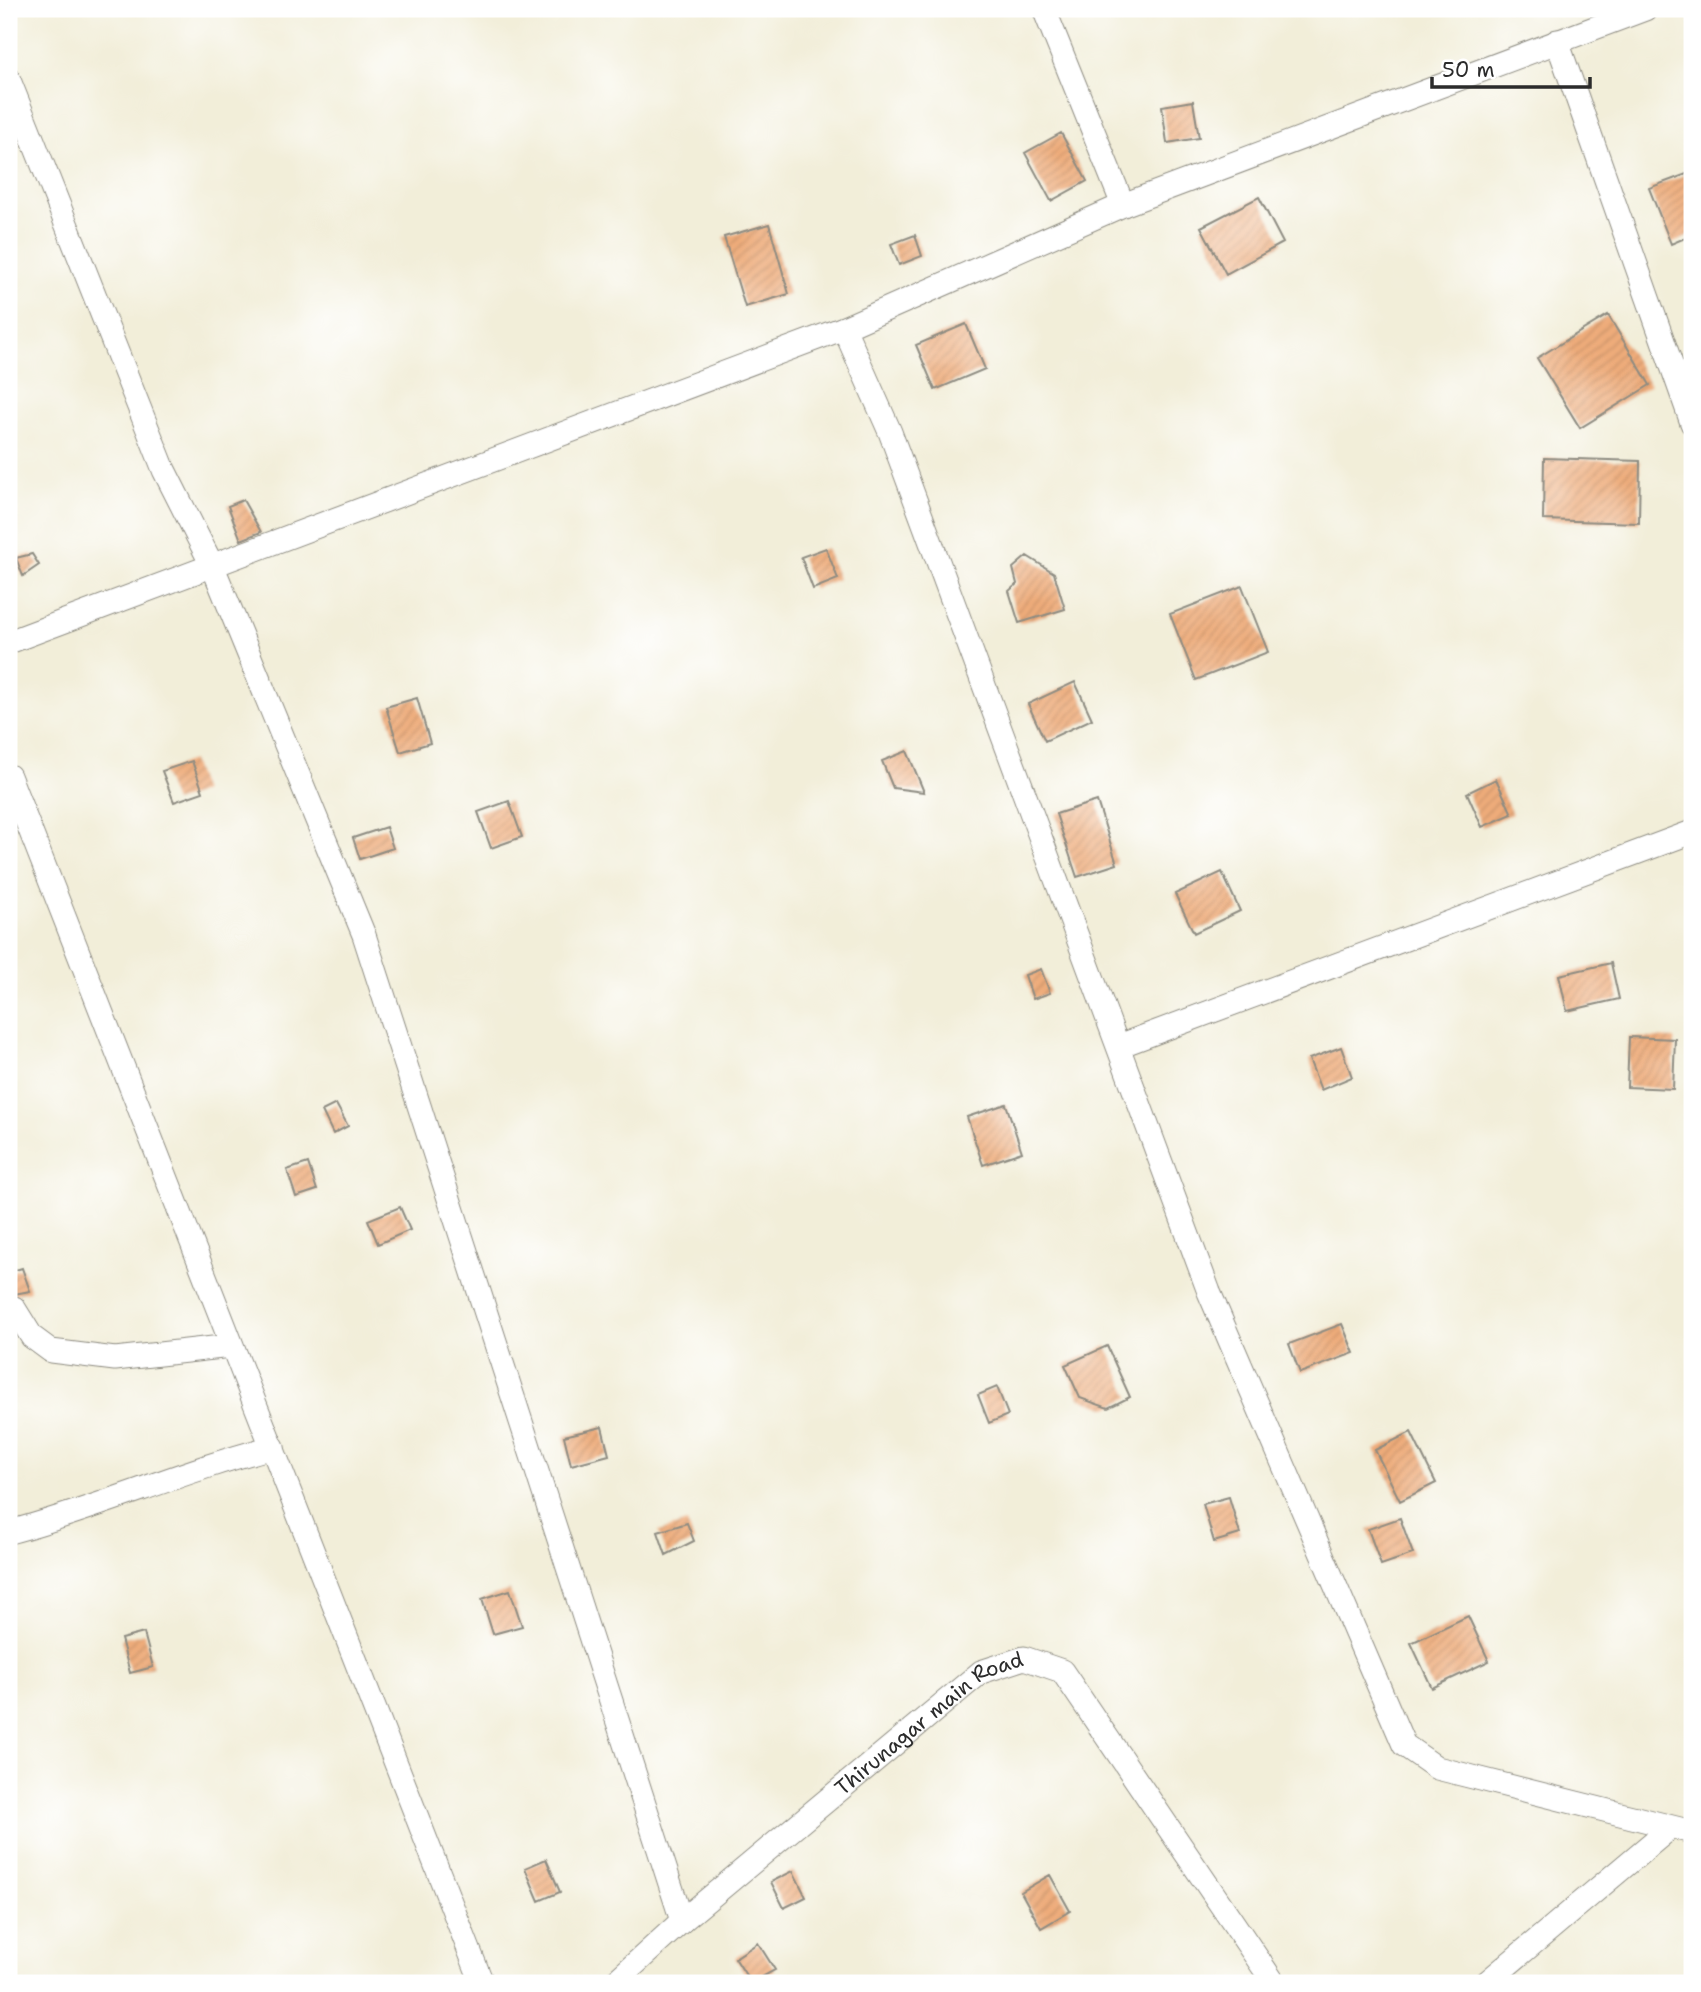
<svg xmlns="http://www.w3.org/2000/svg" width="1701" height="1992" font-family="'Shantell Sans',sans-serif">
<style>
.building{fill:url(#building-hatch)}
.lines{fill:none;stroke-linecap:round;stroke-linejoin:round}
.street-casing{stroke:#8e8c82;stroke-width:25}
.street{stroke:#fff;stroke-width:23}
.labels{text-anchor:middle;stroke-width:7;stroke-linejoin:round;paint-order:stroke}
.street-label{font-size:21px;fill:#2b2b2b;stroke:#fff}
</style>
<defs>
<pattern id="building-hatch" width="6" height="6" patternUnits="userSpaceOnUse" patternTransform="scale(1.75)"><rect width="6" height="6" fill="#eeac7a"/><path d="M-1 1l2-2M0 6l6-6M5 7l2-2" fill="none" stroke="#cc946a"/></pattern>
</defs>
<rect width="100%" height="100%" fill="#fff"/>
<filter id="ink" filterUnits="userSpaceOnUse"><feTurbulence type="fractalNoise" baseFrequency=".0143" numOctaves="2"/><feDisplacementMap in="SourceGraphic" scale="14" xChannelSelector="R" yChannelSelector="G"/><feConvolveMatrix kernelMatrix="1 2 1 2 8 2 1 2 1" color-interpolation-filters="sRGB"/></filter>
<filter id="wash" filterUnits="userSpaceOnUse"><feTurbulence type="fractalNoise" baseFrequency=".00686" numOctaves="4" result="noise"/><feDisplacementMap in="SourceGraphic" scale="28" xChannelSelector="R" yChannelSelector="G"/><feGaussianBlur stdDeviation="1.57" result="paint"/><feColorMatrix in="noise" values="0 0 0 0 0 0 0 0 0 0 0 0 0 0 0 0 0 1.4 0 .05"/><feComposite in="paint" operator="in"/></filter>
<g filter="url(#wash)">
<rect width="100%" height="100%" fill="#f2eed9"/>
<g id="blocks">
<!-- building -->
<path class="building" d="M1193,101L1199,138L1167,143L1162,106Z
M1061,133L1087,181L1051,201L1025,153Z
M1692,172V235L1671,244L1649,188Z
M1259,197L1283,243L1226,274L1201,227Z
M769,224L789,294L745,307L724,237Z
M915,235L922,256L899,265L891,244Z
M1608,315L1650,385L1580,428L1537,358Z
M966,324L985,369L935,390L916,345Z
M1544,458L1640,461L1639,523L1543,520Z
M243,500L261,532L241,540L228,506Z
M826,548L838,579L813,589L801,557Z
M32,554L39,565L23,576L16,558Z
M1027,556L1054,573L1065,609L1019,623L1009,591L1017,584L1013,568Z
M1242,586L1268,652L1196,680L1170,614Z
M1075,682L1092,719L1045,741L1028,704Z
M417,698L430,743L400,752L386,707Z
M907,751L924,792L893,788L882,761Z
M192,761L203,792L174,802L162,771Z
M1496,779L1512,814L1482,827L1467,793Z
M509,801L522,837L491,848L478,812Z
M1097,801L1117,864L1077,877L1056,814Z
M386,827L393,848L360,859L353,838Z
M1222,872L1240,911L1194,933L1175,894Z
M1611,963L1619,999L1567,1011L1559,975Z
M1041,969L1050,993L1033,999L1025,975Z
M1629,1037L1675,1039L1673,1089L1627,1087Z
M1341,1047L1352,1077L1321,1090L1309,1059Z
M336,1104L348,1126L333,1134L322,1111Z
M1006,1104L1022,1152L983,1165L967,1117Z
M308,1163L317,1190L296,1197L287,1170Z
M400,1207L410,1230L378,1244L368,1220Z
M22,1268L30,1291L9,1295V1272Z
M1342,1324L1354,1353L1300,1373L1289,1344Z
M1107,1346L1130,1397L1108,1408L1080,1398L1065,1365Z
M997,1387L1008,1415L989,1423L978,1395Z
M602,1427L609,1455L571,1465L564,1436Z
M1411,1432L1436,1483L1400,1501L1375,1450Z
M1229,1497L1240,1534L1214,1542L1203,1504Z
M1400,1518L1413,1554L1381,1565L1368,1529Z
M687,1523L694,1541L666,1555L658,1532Z
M510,1590L522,1626L493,1634L482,1599Z
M1468,1616L1489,1661L1432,1688L1411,1643Z
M144,1633L153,1667L130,1673L121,1639Z
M546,1859L560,1892L539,1901L525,1868Z
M793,1871L806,1897L784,1908L771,1882Z
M1050,1875L1070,1911L1041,1928L1021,1892Z
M758,1943L775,1970L751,1983L735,1958Z"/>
</g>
</g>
<g filter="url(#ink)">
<use href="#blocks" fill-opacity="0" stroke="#8e8c82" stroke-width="2"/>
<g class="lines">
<defs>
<g id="street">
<path d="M1557,41L1692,423"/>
<path d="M9,80L164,470L213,567L364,935L682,1921"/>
<path d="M1123,205L1645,9"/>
<path d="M844,328L890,432L1209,1292L1404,1745L1437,1768L1692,1832"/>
<path d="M9,642L844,328L1123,205L1044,9"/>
<path d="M9,776L482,1983"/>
<path d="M1119,1046L1692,832"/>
<path d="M14,1308L32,1337L51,1351L115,1359L231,1346"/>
<path d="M9,1532C98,1509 183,1470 273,1447"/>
<path id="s1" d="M614,1983L682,1921L981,1672L1024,1658L1062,1671L1274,1983"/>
<path d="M1486,1983L1670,1828"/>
</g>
</defs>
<!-- street casing -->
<use href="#street" class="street-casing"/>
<!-- street -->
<use href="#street" class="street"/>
</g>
</g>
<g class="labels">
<!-- street labels -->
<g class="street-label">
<text dy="7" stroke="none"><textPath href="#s1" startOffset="410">Thirunagar main Road</textPath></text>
</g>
</g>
<!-- margin -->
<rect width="1701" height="1992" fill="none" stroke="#fff" stroke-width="35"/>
<!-- scale -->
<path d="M1432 77v10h158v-10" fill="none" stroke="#2b2b2b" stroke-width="3.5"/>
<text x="1442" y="77" font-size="21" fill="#2b2b2b" stroke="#ffffff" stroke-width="5" paint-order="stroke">50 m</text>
</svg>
